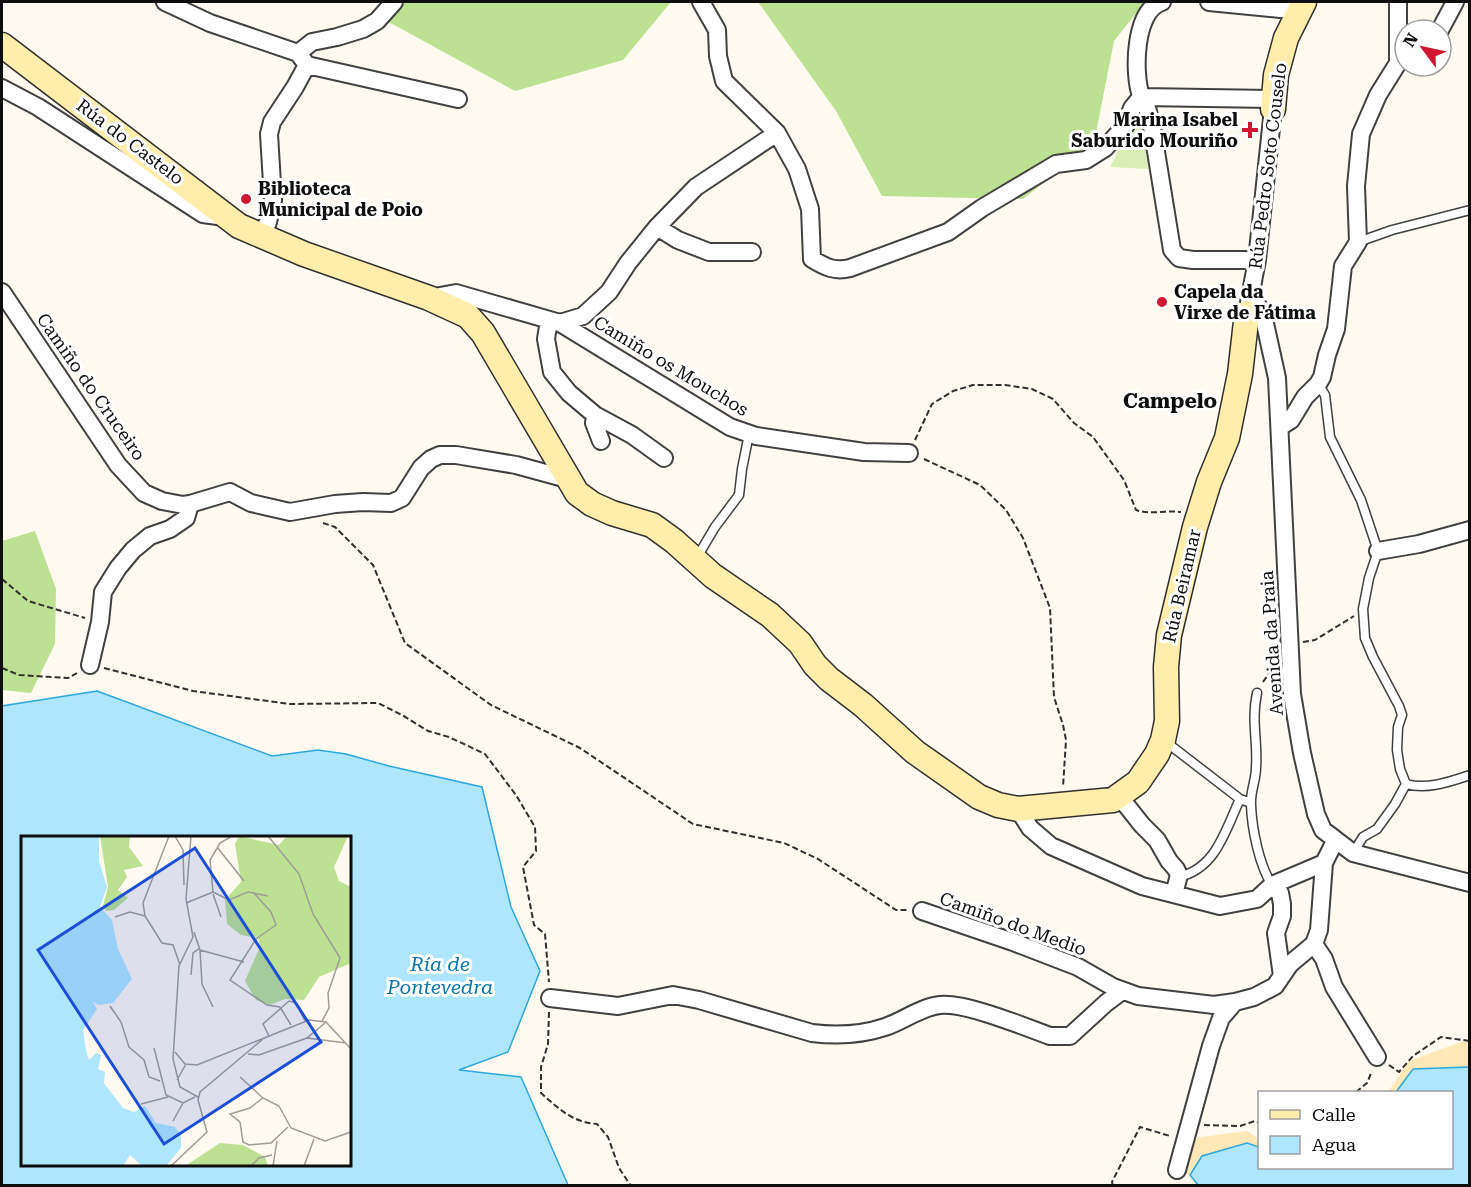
<svg xmlns="http://www.w3.org/2000/svg" width="1471" height="1187" font-family="'Roboto Serif',serif">
<style>
.green{fill:#d8eeb4}
.forest{fill:#bde192}
.sand{fill:#ffe8b8}
.water{fill:#aee7fd;stroke:#2da7dc;stroke-width:1.5;fill-rule:evenodd}
.lines{fill:none;stroke-linecap:round;stroke-linejoin:round}
.lane-casing{stroke:#414141;stroke-width:11}
.street-casing{stroke:#414141;stroke-width:20}
.secondary-casing{stroke:#303030;stroke-width:27}
.path{stroke:#303030;stroke-width:2;stroke-dasharray:6 3;stroke-linecap:butt}
.lane{stroke:#fff;stroke-width:8}
.street{stroke:#fff;stroke-width:16}
.secondary{stroke:#ffedab;stroke-width:24}
.poi-dot{fill:#ce1731;stroke:#fff;stroke-width:2}
.labels{text-anchor:middle;stroke-width:6;stroke-linejoin:round;paint-order:stroke}
.poi-label{font-size:18px;font-weight:bold;fill:#0e0e0e;stroke:#fff;text-anchor:start}
.street-label{font-size:18px;fill:#0e0e0e;stroke:#fff}
.water-label{font-size:20px;font-style:italic;fill:#0977ae;stroke:#fff}
.quarter-label{font-size:21px;font-weight:bold;fill:#0e0e0e;stroke:#fff}
.inset-road{fill:none;stroke:#9f9c96;stroke-width:1.5}
.view{fill:#1d4ed8;fill-opacity:0.15;stroke:#1d4ed8;stroke-width:3}
.inset-edge{fill:none;stroke:#0e0e0e;stroke-width:3}
</style>
<rect width="100%" height="100%" fill="#fffaf0"/>
<!-- green -->
<path class="green" d="M1139,109L1148,169L1110,167Z"/>
<!-- forest -->
<path class="forest" d="M380,2H671L623,60L515,91L385,20Z
M758,2H1145L1114,41L1094,143L1023,199L882,196L836,111Z
M35,531L56,589L55,644L31,693L2,690V541Z"/>
<!-- sand -->
<path class="sand" d="M1464,1041L1469,1043V1185L1452,1168V1092H1388L1409,1061Z
M1247,1131L1259,1139L1260,1168L1238,1185H1196L1186,1173L1194,1138Z"/>
<!-- water -->
<path class="water" d="M97,691L272,756L318,750L346,754L389,766L482,787L511,907L540,971L508,1052L459,1070L521,1077L568,1185H2V706ZM22,838H350V1164H22Z
M1469,1067V1185L1199,1186L1190,1175L1202,1156L1247,1143L1259,1147L1260,1168H1452V1092H1396L1413,1069Z"/>
<g class="lines">
<defs>
<path id="lane" d="M1358,242L1392,230L1470,210
M1318,384L1325,395L1330,437L1361,500L1378,551L1369,578L1363,609L1365,638L1373,657L1399,706L1402,715L1398,727L1397,750L1400,769L1406,784L1395,804L1377,829L1363,837L1353,853
M696,559L715,527L739,495L742,469L749,434
M1257,693C1251,721 1258,741 1256,768C1256,780 1250,792 1251,805C1252,829 1259,865 1272,885
M1166,742L1240,799L1251,803
M1406,784C1427,790 1449,782 1470,775
M1178,877C1216,869 1225,831 1240,799"/>
<path id="street" d="M165,2L210,23L298,53
M701,2L717,30L718,56L724,81L777,133L797,169L810,209L812,259C825,267 835,272 850,268L948,232L982,208L1056,164L1086,160L1105,148L1126,125L1132,108L1141,97
M1162,2C1134,10 1133,73 1141,96C1142,101 1146,104 1147,108C1149,114 1150,121 1152,127L1172,250L1179,258L1193,260H1257
M1209,2L1300,11
M1440,30L1455,2
M298,53L312,42L337,37L363,29L377,21L394,2
M307,65L458,99
M2,88L38,107L203,214L225,217
M1141,97L1274,99
M657,227L678,240L709,252H752
M261,237L268,222L273,200L269,134L272,122L295,87L307,65L298,53
M2,292L118,465L144,493L162,501L183,505L190,504
M429,298L456,293L560,323L730,427L756,436L864,452L909,453
M1250,299L1256,302L1264,319L1277,378L1292,694L1302,753L1316,814L1323,830L1353,853L1470,883
M1248,308L1257,260L1273,109
M549,320L546,339L552,372L569,393L595,415L632,435L664,458
M560,323L583,316L609,292L628,263L657,227L696,187L777,133
M595,415L594,423L601,441
M1280,427L1291,420L1305,397L1318,384L1322,377L1327,355L1336,329L1343,266L1358,242L1356,186L1361,134L1378,95L1398,63V2
M1378,551L1419,544L1470,530
M90,665L100,622L103,592L118,568L133,550L150,536L170,529L186,518L190,504L230,492L251,503L290,512L335,504L363,502L391,503L402,498L421,468L431,459L440,455H456L516,465L571,480
M1119,796L1142,825L1157,840L1169,861L1176,869L1179,875L1174,894
M1018,809L1030,828L1051,846L1142,886L1220,906L1257,899L1272,885L1324,863L1335,841
M1272,885L1280,893L1282,904V916L1276,933L1282,976
M922,911L1013,942L1078,967L1113,987L1138,996L1214,1005L1235,1002L1254,997L1275,986L1290,964L1314,944L1319,930L1324,863
M1314,944L1324,959L1334,987L1377,1057
M550,998L618,1006L673,995L699,1000L812,1033C836,1036 861,1035 885,1027C903,1021 921,1007 940,1005C965,1002 1025,1027 1050,1036H1070L1106,1003L1122,991
M1177,1170L1211,1046L1221,1018L1235,1002"/>
<path id="secondary" d="M2,45L239,226L304,254L429,298L468,316L483,333L577,493L592,504L612,513L652,525L674,541L713,576L770,615L800,643L815,665L829,679L863,705L915,752L979,797L998,805L1018,809L1113,800L1138,782L1157,754L1163,740L1167,721L1166,667L1169,635L1195,527L1209,482L1227,438L1240,374L1247,313
M1273,109L1276,75L1286,38L1304,2"/>
</defs>
<!-- lane casing -->
<use href="#lane" class="lane-casing"/>
<!-- street casing -->
<use href="#street" class="street-casing"/>
<!-- secondary casing -->
<use href="#secondary" class="secondary-casing"/>
<!-- path -->
<path class="path" d="M915,440L932,404L953,391L973,385H1005L1032,389L1053,399L1074,423L1093,437L1124,480L1136,510C1150,515 1166,510 1181,512
M924,459L980,485L1006,510L1023,538L1050,608L1054,697L1063,725L1066,740L1063,787
M323,523L335,527L373,565L405,643L491,705L580,748L693,824L784,843L818,859L896,910H907
M2,579L28,601L85,618
M1303,642L1315,640L1354,616
M2,668L19,675L68,678L77,673
M104,668L193,691L290,704L378,703L402,715L428,731L449,737L485,754L516,795L535,827L536,851L523,867L534,925L545,934L549,982
M1263,682L1275,665
M549,1012L548,1044L541,1067V1093C559,1109 572,1122 597,1124L608,1137L619,1168L631,1186
M1389,1065L1399,1072L1413,1056L1441,1037L1470,1041
M1356,1092L1367,1083L1372,1071
M1204,1125L1240,1126L1255,1121L1260,1123
M1113,1186L1112,1182L1140,1127L1170,1136"/>
<!-- lane -->
<use href="#lane" class="lane"/>
<!-- street -->
<use href="#street" class="street"/>
<!-- secondary -->
<use href="#secondary" class="secondary"/>
</g>
<!-- markers -->
<g class="poi-dot">
<path d="M1247 121h6v6h6v6h-6v6h-6v-6h-6v-6h6z"/>
<circle cx="246" cy="199" r="6"/>
<circle cx="1162" cy="302" r="6"/>
</g>
<g class="labels">
<!-- poi labels -->
<g class="poi-label">
<text x="1238" y="126" text-anchor="end">Marina Isabel<tspan x="1238" dy="21">Saburido Mouriño</tspan></text>
<text x="258" y="195">Biblioteca<tspan x="258" dy="21">Municipal de Poio</tspan></text>
<text x="1174" y="298">Capela da<tspan x="1174" dy="21">Virxe de Fátima</tspan></text>
</g>
<!-- street labels -->
<g class="street-label">
<text transform="translate(130 142) rotate(37)" y="6">Rúa do Castelo</text>
<text transform="translate(1268 166) rotate(-83)" y="6">Rúa Pedro Soto Couselo</text>
<text transform="translate(671 366) rotate(31)" y="6">Camiño os Mouchos</text>
<text transform="translate(91 387) rotate(55)" y="6">Camiño do Cruceiro</text>
<text transform="translate(1182 586) rotate(-77)" y="6">Rúa Beiramar</text>
<text transform="translate(1272 643) rotate(-94)" y="6">Avenida da Praia</text>
<text transform="translate(1013 924) rotate(20)" y="6">Camiño do Medio</text>
</g>
<!-- water labels -->
<g class="water-label">
<text x="440" y="971">Ría de<tspan x="440" dy="23">Pontevedra</tspan></text>
</g>
<!-- quarter labels -->
<g class="quarter-label">
<text x="1170" y="408">Campelo</text>
</g>
</g>
<!-- overview -->
<g transform="translate(21 836)">
<rect width="330" height="330" fill="#fffaf0"/>
<path d="M79,0H109L108,11L122,30L103,34L106,41L97,54L107,62L93,74L85,75L82,70L87,51ZM218,0L258,9L266,0H327L313,31L318,45L330,51V127L298,141L283,164L264,163L249,169L235,164L224,145L239,111L237,102L220,99L206,88L204,64L220,46L214,8ZM199,307L222,309L244,321L247,330H164Z" fill="#bde192"/>
<path d="M0,0H78V25L86,51L79,71L91,84L97,113L111,143L92,167L78,169L72,166L76,173L62,194L65,214L68,224L75,217L80,219L77,233L84,236L83,247L102,272L113,276L124,270L135,287L154,291L160,299V312L145,330H121L109,319L102,330H0Z" fill="#aee7fd"/>
<path class="inset-road" d="M154,0L162,14L163,49M170,0L165,63L172,101L158,130L152,223L159,251L177,261M247,0L278,38L292,78L319,122M196,11L223,45M192,56L189,24L199,7L211,0M192,56L208,64L227,56L247,60M232,56L250,76L255,89L235,103L209,144L246,169L259,171M192,58L200,81M165,67L192,56M124,80L122,67L148,0M94,81L109,76L124,80L141,107L152,109L159,129M173,96L179,114L181,148L192,171M179,114L223,126M170,139L172,117L179,112M89,170L100,186L108,211L123,224L128,241L139,245M259,171L270,189M301,185L308,172L307,157L319,122M248,200L242,188L268,165L275,167L284,185M286,202L325,207M133,212L145,259L162,267L174,261M154,216L164,228L176,229L288,184L305,186L330,213M227,218L238,219L286,202L305,186M219,241L242,262L258,270L270,292L304,305L330,296M156,244L165,228M242,262L229,272L209,278L219,286L222,306L228,309L250,307L267,291M120,268L147,261M152,285L162,267M150,330L186,296L177,264L179,256L242,203M230,330L238,322L251,319M252,330L256,305M283,330L293,303"/>
<path class="view" d="M174,12L300,206L143,308L17,114Z"/>
<rect width="330" height="330" class="inset-edge"/>
</g>
<!-- border -->
<rect width="1471" height="1187" fill="none" stroke="#0e0e0e" stroke-width="6"/>
<!-- legend -->
<rect x="1258" y="1091" width="195" height="78" fill="#ffffff" stroke="#9f9f9f" stroke-width="1.5"/>
<rect x="1270" y="1110" width="30" height="9" fill="#ffedab" stroke="#9f9f9f" stroke-width="1.5"/>
<text x="1312" y="1121" font-size="18" fill="#0e0e0e">Calle</text>
<rect x="1270" y="1136" width="30" height="18" fill="#aee7fd" stroke="#9f9f9f" stroke-width="1.5"/>
<text x="1312" y="1151" font-size="18" fill="#0e0e0e">Agua</text>
<!-- north arrow -->
<g transform="translate(1423 48) rotate(303)"><circle r="28" fill="#ffffff" stroke="#9f9f9f" stroke-width="1.5"/>
<path d="M0-4.5L10 22L0 15L-10 22Z" fill="#ce1731"/>
<text y="-9" font-size="16" font-weight="bold" text-anchor="middle" fill="#0e0e0e">N</text>
</g>
</svg>
